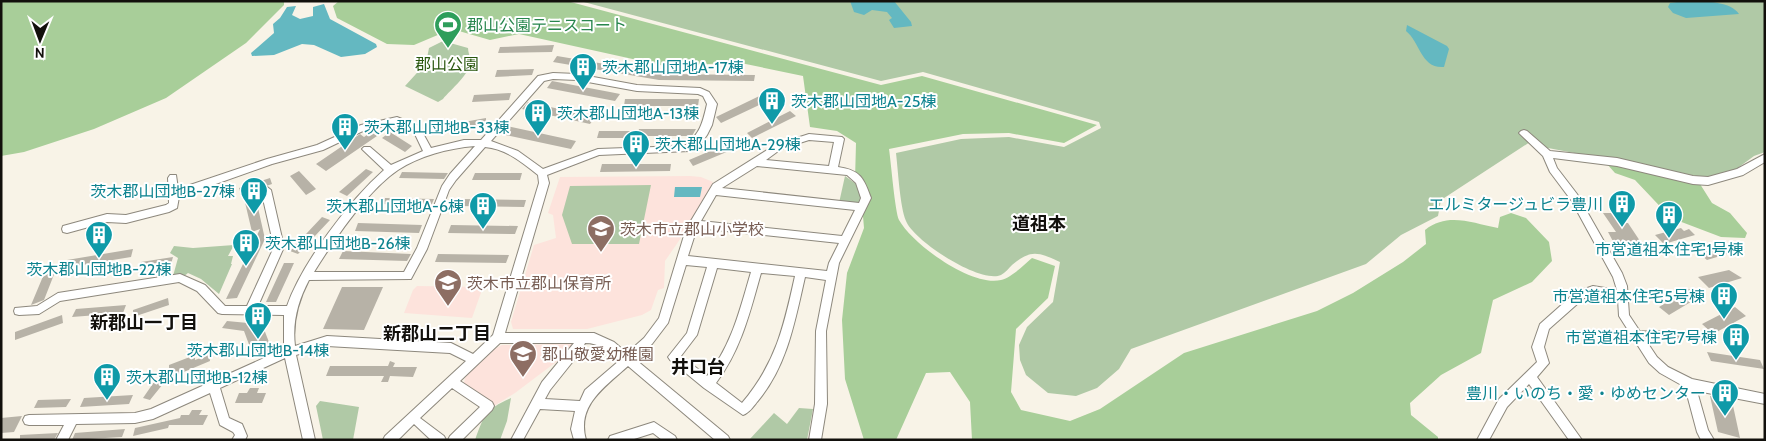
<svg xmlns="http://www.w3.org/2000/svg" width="1766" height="441" font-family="Cabin,'Noto Sans JP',sans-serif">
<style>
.education{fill:#fde3dc}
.green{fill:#b0c9a6}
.forest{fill:#a8ce99}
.water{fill:#64b8c1}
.building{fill:#b7b2a7}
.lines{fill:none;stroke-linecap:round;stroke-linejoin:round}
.minor-casing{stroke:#8d887d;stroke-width:2}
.minor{fill:#fff;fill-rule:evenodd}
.labels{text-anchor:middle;stroke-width:4;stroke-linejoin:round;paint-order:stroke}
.leisure-label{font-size:16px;fill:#27864d;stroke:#fff;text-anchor:start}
.park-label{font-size:16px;fill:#29570e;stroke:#fff}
.culture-label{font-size:16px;fill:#0d838f;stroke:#fff;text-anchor:start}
.education-label{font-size:16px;fill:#785e54;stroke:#fff;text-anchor:start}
.neighbourhood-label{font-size:18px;font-weight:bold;fill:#12100c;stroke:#fff}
</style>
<rect width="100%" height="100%" fill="#f8f3e7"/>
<!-- education -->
<path class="education" d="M690,176L701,177L713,182L685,232L665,261L664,288L658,290L651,310L642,315L587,329H513L511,322L534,245L556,238L553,215L548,213L560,177Z
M417,286L483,287L472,318L404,313L413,290Z
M572,344L576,347L515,393L494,406L463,386L466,375L492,350L502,345Z"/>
<!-- green -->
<path class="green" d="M580,1H1765V152L1754,156L1735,170L1706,178L1548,148L1538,149L1530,142L1441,200L1438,216L1401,235L1366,264L1131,349L1119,369L1097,388L1076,396L1048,393L1026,375L1020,360L1019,345L1027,327L1053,302L1060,262C1038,252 1031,249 1012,265C1009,268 1005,273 1001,275C980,284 914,241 906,221C900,207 898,170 896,153L961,139L1009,137L1064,147L1101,128L1099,122L923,72L881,81Z
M443,41L468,48C468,52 470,56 470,60C472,73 451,89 443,99L438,102L405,86L426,63L429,48Z
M845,176L859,186L862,201L857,204L839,203Z
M651,185L639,244H572L562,215L570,186Z
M234,245L228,256H233L231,264H232L219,294L201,279L188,273L183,277L173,276L178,258L170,253L174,246L193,248Z
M511,398L507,421L500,440H475C485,413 485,410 511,398Z
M320,401L359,407L353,440H323L316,406Z
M799,408L813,409L807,440H749L774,413L787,424Z"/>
<!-- forest -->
<path class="forest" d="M1,1H284V5L246,43L166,98L94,129L24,152L1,156Z
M339,1H567L881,85L922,76L1097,125L1064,143L1009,133L963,134L889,149C891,162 895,212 899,220C913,245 972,287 1001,280C1011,278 1024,265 1032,258L1055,266L1048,298L1016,329L1011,392L1021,410L1070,421L1100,409L1184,353L1317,311L1353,293L1403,262L1426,244L1425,230C1448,212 1471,223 1498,228L1500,217L1511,213L1526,218L1549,242L1552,261L1532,282L1493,300L1481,353L1441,375L1410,403L1411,415L1438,437V440H972L970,402L950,372L926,373L896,440H864L845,379L842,320L847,273L864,228L862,204L855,180L856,143L837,131L810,127L803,76L736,62L669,67L519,34L490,40L452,29L414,45L387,44L337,18L333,6Z
M1607,164L1700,184L1712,203L1730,213L1747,233L1745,238L1721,237L1671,218L1635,180L1615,173Z"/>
<!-- water -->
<path class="water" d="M850,1H894L911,22L912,26L894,28L889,20L892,18L887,12L872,10L864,15L854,12Z
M1684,1C1699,1 1730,0 1739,14L1686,18L1673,13L1668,7L1670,3Z
M324,4L330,19L376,44L377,47L365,54L341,57L314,45L302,44L274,55L252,56L251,53L274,33L273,24L280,18L287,7L296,6L292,15L300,19L313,16V7Z
M1407,25L1447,46L1449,49L1444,67C1421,69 1420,42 1406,31Z
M675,187H702L700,197H674Z"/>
<!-- building -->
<path class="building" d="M554,45L552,52L498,53L500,47Z
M557,56L665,74L755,75L754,81L659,80L553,62Z
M534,69L532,75L495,77L497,70Z
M552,81L610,92L620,94L615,101L547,88Z
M772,90L778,96L721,123L716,117Z
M511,93L509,100L472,102L474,95Z
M625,99H699L698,106H624Z
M528,102L595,117L590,124L522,109Z
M790,111L796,116L752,138L747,133Z
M486,118V126L446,132L447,125Z
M507,126L576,141L571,149L501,134Z
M639,129H696L692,136H637Z
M599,131H637L635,138H597Z
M371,132L377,136L326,171L316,164L357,136L360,134L364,137Z
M390,132L412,146L405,152L382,138Z
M736,140L741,146L693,166L689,160Z
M602,164H671L670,171L600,172Z
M366,169L373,172L347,196L339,192Z
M299,171L316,189L306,195L290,176Z
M402,172L448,173L444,179L399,178Z
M475,173H522L520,180H472Z
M270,178L272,184L254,190L265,239L237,298L226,299L260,229L252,232L243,194L241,195L239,188Z
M385,198L434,199L431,206L382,204Z
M459,199L526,200L524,207L457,206Z
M1603,213H1617L1624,223H1628L1644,247H1616L1608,232H1616Z
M322,217L330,220L298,254L290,251Z
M358,223L422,225L419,233L355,231Z
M451,225L518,226L515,234L448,233Z
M1681,228L1684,231L1689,229L1695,235L1664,244L1655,235Z
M1725,244L1727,247L1732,245L1737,251L1707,260L1701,255L1706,253L1704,251Z
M133,249L131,257L64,268L67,260Z
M343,251L411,254L407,261L339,259Z
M438,254L509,255L506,263L435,262Z
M173,257L171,264L138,269L141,262Z
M284,263H294L276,302H266Z
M1729,270L1742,278L1709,288L1698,277Z
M55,272L44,300L31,305L44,274Z
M342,287H383L364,330L323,329Z
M1689,289L1699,297L1669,315L1659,307Z
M168,298L169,305L133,317V310Z
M126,305L123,313L72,317L76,309Z
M1735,307L1746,316L1713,334L1702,324Z
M62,315L63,323L15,340V332Z
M227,321L248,323L255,327L262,324L272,350L254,358L244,331L222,328Z
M1641,330H1686L1692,339H1647Z
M1707,352L1760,360L1764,369L1711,361Z
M195,355V360L209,355L210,361L167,379L150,400L143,398L154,382L169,370V365Z
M390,361L395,363L393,367H417L413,377L390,376L388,382H381L384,376H326L330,366H388Z
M250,388H259L257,393H266L262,403H235L239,393H247Z
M133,395L129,404L80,407L84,398Z
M1710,396L1732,401L1740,438L1718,432Z
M71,399L66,407L34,408L38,400Z
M192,410H202L199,415H208L203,425H169L168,428L133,436L135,428L180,418L181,415H189Z
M22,416L14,432L1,433V418Z
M125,429L122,437L72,440L75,433Z
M58,433L54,440H20V435Z"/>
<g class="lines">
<defs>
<path id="minor" d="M553,73L577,74L637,85L700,88L709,92L717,104L712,125L707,135L702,142L689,151L599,155L547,175L549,183L505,333H594L614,342L627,353L644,338L659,318L686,229L713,184L775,145L809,134L842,137L844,139L838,167C861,170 864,179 871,198L839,263L826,331L827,404L821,440H809L815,404L816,331L826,280L805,277C795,321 787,367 757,402C753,407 749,413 743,415L704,388L670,360L668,357L687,333L707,267L686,265L668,323L652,344L635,359L728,436L730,440H715L628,366C605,387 576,405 586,440H574L571,429L575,411L540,409L523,440H511L542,382L574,343H500L460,381L492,402L494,406L492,410L462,440H448L450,436L480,407L452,388L420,418L444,436L446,440H431L414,424L398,440H383L385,436L466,361L450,353L327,346L296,355L315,440H303L285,358L220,388L229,418L242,424L247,436L245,440H232L235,435L233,432L220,425L210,393L153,419L135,423L76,424L68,440H56L64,425H29L25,424L23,420L25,416L29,415L135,413L151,409L284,349V315L222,314L218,313L197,291L179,282L60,301L39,314L19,315L15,314L14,311L15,308L37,306L58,293L180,274L205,285L225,306H247L274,247L261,190L266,186L271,190L284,247L258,306H287C302,263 349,201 384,170L364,151L362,149L364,147H370L391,165L423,151L413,130L396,123L363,131L323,150L272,164L179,197L177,208L169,212L126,223L107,222L67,233L63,232L62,229L63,226L107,214L126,215L166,205L169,203L168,178L170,175H176L178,189L267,159L317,145L361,125L397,117L419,126L431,148L464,140H481L538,76ZM553,79L577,80L637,91L698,94L703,96L707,104C703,122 700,135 684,146L598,149L543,169L518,151L491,141L544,81ZM809,140L834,142L829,166L766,160L781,149ZM475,146L450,174L442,186L417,248L404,272H314C334,240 367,191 398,170C419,156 449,148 475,146ZM485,147C506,149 522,162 538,175L539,183L493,335L473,354L451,343L327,336L295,346C292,322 298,301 309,280L411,279L427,249L449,190L456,180ZM757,166L847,175L856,183L861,198L859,203L722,188ZM716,195L855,210L842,236L701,221ZM697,228L839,243L829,263L827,271L688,256ZM717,268L751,272C740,309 732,345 707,376L681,356L697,335ZM761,273L795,276C784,326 776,363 742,403L716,383C741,350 750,312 761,273ZM585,343C600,343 609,351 620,360L585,390L580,401L545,399L550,390L582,350Z
M1524,130L1527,131L1550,151L1617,158L1693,176L1708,177L1737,169L1765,154V162L1743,175L1708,185L1693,184L1617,166L1553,158L1557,168L1577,194L1622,273L1627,286L1629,315L1657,357L1668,367L1692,379L1765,394V404L1697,391L1708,430L1714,440H1701L1697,432L1685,387L1660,373L1649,363L1619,316L1618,299L1593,294L1584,298L1549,329L1544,347L1549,363L1537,377L1582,440H1569L1529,384L1507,407L1489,440H1477L1499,399L1537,362L1532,347L1540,324L1576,292L1593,286L1617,290L1613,277L1571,200L1550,172L1543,156L1521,135L1519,133L1521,131Z
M654,422L675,436L677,440H662L653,433L631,440H608L610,436Z"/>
</defs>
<!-- minor casing -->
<use href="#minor" class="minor-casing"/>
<!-- minor -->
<use href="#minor" class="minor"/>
</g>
<!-- icons -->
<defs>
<symbol id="stadium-pin" viewBox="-11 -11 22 30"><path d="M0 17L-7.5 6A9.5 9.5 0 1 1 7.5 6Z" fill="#2e9e5b" stroke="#fff"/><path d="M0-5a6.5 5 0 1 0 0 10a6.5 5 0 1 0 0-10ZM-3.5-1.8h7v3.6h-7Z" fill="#fff"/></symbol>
<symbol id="building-pin" viewBox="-11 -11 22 30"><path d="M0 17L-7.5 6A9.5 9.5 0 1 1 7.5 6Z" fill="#0f9aa8" stroke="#fff"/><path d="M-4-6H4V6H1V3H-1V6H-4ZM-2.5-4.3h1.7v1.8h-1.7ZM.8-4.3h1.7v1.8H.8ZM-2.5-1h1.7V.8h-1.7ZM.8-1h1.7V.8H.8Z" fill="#fff"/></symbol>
<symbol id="school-pin" viewBox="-11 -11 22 30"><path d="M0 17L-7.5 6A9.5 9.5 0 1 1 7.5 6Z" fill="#8d6e63" stroke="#fff"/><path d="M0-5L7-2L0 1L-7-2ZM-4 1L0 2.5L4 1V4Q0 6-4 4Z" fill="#fff"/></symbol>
</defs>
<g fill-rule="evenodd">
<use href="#stadium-pin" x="432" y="9" width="32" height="43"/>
<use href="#building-pin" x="567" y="51" width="32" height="43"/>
<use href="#building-pin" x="756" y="85" width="32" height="43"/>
<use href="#building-pin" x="522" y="97" width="32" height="43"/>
<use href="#building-pin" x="329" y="111" width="32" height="43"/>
<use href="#building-pin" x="620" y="128" width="32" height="43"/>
<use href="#building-pin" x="238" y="175" width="32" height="43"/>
<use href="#building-pin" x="1606" y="188" width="32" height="43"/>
<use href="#building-pin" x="467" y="190" width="32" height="43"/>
<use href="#building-pin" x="1653" y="199" width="32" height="43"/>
<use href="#school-pin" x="585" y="213" width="32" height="43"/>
<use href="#building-pin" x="83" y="219" width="32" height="43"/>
<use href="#building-pin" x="230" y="227" width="32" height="43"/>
<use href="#school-pin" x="432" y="267" width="32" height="43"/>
<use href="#building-pin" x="1708" y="280" width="32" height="43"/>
<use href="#building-pin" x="242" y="300" width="32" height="43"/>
<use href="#building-pin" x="1720" y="321" width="32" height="43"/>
<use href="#school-pin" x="507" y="338" width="32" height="43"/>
<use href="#building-pin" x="91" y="361" width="32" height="43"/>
<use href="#building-pin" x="1709" y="377" width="32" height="43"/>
</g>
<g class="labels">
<!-- leisure labels -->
<g class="leisure-label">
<text x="467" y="31">郡山公園テニスコート</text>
</g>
<!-- park labels -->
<g class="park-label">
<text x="447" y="70">郡山公園</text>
</g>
<!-- culture labels -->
<g class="culture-label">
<text x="602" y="73">茨木郡山団地A-17棟</text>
<text x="791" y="107">茨木郡山団地A-25棟</text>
<text x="557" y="119">茨木郡山団地A-13棟</text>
<text x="364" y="133">茨木郡山団地B-33棟</text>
<text x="655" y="150">茨木郡山団地A-29棟</text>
<text x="235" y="197" text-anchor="end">茨木郡山団地B-27棟</text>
<text x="1603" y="210" text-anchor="end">エルミタージュビラ豊川</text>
<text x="464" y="212" text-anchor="end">茨木郡山団地A-6棟</text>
<text x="265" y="249">茨木郡山団地B-26棟</text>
<text x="1669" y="255" text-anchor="middle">市営道祖本住宅1号棟</text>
<text x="99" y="275" text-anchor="middle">茨木郡山団地B-22棟</text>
<text x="1705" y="302" text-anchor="end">市営道祖本住宅5号棟</text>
<text x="1717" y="343" text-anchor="end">市営道祖本住宅7号棟</text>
<text x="258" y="356" text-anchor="middle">茨木郡山団地B-14棟</text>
<text x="126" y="383">茨木郡山団地B-12棟</text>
<text x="1706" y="399" text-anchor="end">豊川・いのち・愛・ゆめセンター</text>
</g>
<!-- education labels -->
<g class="education-label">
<text x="620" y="235">茨木市立郡山小学校</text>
<text x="467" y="289">茨木市立郡山保育所</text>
<text x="542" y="360">郡山敬愛幼稚園</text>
</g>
<!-- neighbourhood labels -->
<g class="neighbourhood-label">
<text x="1039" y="230">道祖本</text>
<text x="144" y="329">新郡山一丁目</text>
<text x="437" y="340">新郡山二丁目</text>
<text x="698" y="373">井口台</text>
</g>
</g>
<!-- border -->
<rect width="1766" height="441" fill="none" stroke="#12100c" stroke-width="5"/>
<!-- north arrow -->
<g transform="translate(40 40) rotate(181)" stroke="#ffffff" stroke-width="4" paint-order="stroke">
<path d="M0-4L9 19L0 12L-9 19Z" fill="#12100c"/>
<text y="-8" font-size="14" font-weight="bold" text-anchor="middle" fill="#12100c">N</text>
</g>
</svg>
